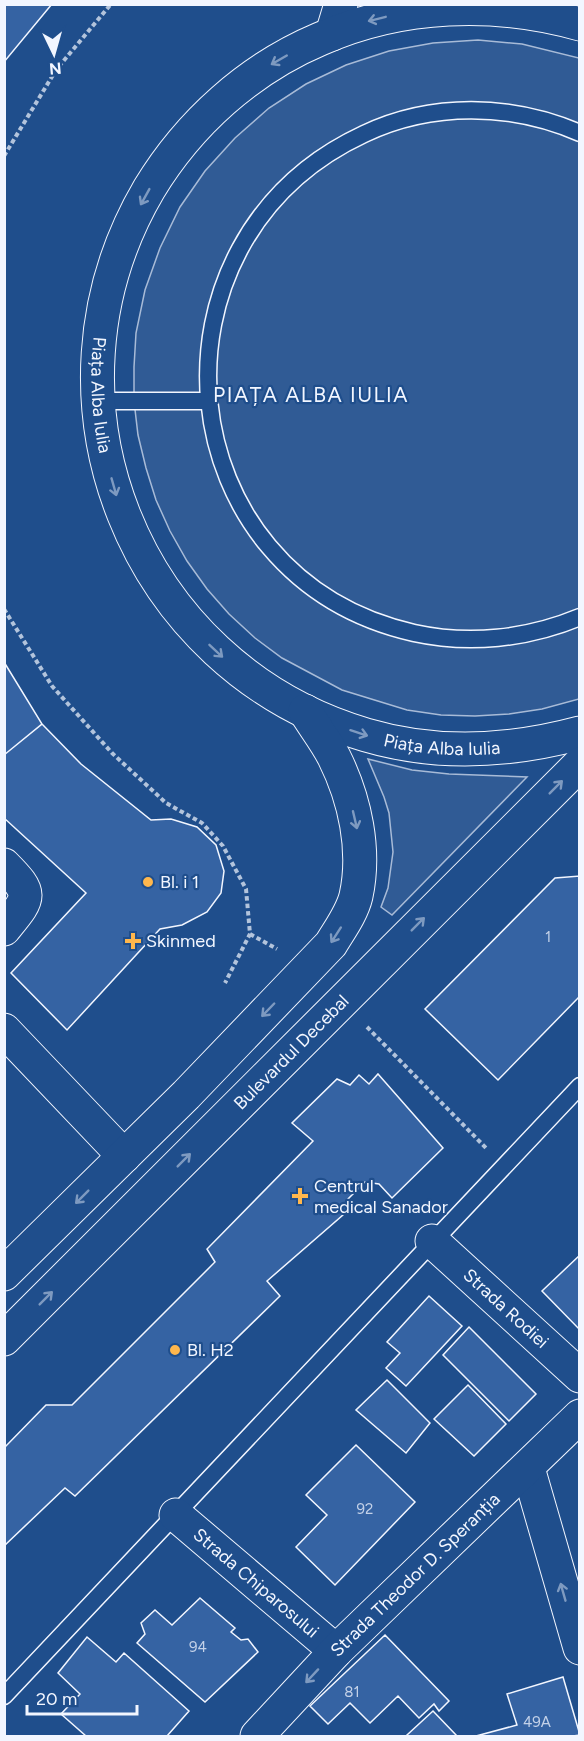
<svg xmlns="http://www.w3.org/2000/svg" width="584" height="1741" font-family="Figtree,sans-serif">
<style>
.built{fill:#305b95;stroke:#a8bbd7;stroke-width:1.5}
.building{fill:#3563a3;stroke:#f2f6ff;stroke-width:1.5}
.lines{fill:none;stroke-linecap:round;stroke-linejoin:round}
.service-casing{stroke:#f2f6ff;stroke-width:19}
.minor-casing{stroke:#f2f6ff;stroke-width:35}
.secondary-casing{stroke:#f2f6ff;stroke-width:35}
.primary-casing{stroke:#f2f6ff;stroke-width:35}
.path{stroke:#b3c4dc;stroke-width:4;stroke-dasharray:4.5 3;stroke-linecap:butt}
.service{stroke:#1f4e8c;stroke-width:16}
.minor{stroke:#1f4e8c;stroke-width:33}
.secondary{stroke:#1f4e8c;stroke-width:33}
.primary{stroke:#1f4e8c;stroke-width:33}
.oneway{stroke:#7e9ac0}
.poi-dot{fill:#ffb74d;stroke:#1f4e8c;stroke-width:2}
.labels{text-anchor:middle;stroke-width:4.5;stroke-linejoin:round;paint-order:stroke}
.number-label{font-size:15px;fill:#c3d1e8}
.street-label{font-size:18px;fill:#f2f6ff;stroke:#1f4e8c}
.poi-label{font-size:18px;fill:#f2f6ff;stroke:#1f4e8c;text-anchor:start}
.quarter-label{font-size:21px;letter-spacing:1.5px;fill:#f2f6ff;stroke:#1f4e8c}
</style>
<rect width="100%" height="100%" fill="#1f4e8c"/>
<!-- built -->
<path class="built" d="M478,40L522,44L579,58V699L542,709L509,714L475,716L441,715L407,710L342,690L282,658L255,638L229,614L207,589L187,561L170,531L156,500L146,468L138,435L134,401V367L136,333L145,290L160,248L180,207L205,171L235,138L269,108L306,84L346,65L389,51L433,43Z
M368,759L412,770L449,774L527,777L392,915L381,907L388,888L393,852L389,813L384,797Z"/>
<!-- building -->
<path class="building" d="M4,4H52L4,62Z
M4,662L42,724L4,755Z
M42,724L81,764L151,820L171,819L197,827L216,845L224,871L221,893L207,912L182,925L160,929L67,1030L11,973L86,893L4,818V755Z
M580,876V996L498,1080L425,1009L555,878Z
M378,1074L443,1148L392,1198L379,1184L365,1182L348,1199L351,1208L267,1281L280,1296L75,1496L65,1488L4,1546V1448L46,1405H72L215,1262L207,1249L313,1141L292,1123L337,1079L350,1085L359,1075L369,1084Z
M580,1255V1330L542,1291Z
M429,1296L462,1326L406,1386L386,1368L400,1353L387,1342Z
M469,1327L536,1394L509,1421L443,1355Z
M387,1380L430,1423L406,1453L356,1410Z
M468,1385L506,1424L474,1456L434,1419Z
M356,1445L415,1502L335,1585L296,1547L327,1515L306,1495Z
M200,1598L235,1628L231,1632L241,1640L248,1639L258,1652L205,1702L137,1643L145,1634L141,1623L155,1610L172,1625Z
M385,1635L449,1701L439,1711L434,1704L419,1718L398,1696L370,1723L350,1703L328,1724L310,1706Z
M87,1637L116,1662L124,1653L189,1711L167,1736H86L61,1714L80,1694L58,1673Z
M563,1677L580,1735L573,1736H476L517,1725L507,1694Z
M433,1711L457,1736H408L407,1735Z"/>
<g class="lines">
<defs>
<path id="service" d="M580,133C511,103 431,102 364,134C134,241 165,577 414,633C469,645 527,639 580,617
M98,401H208
M4,1696L580,1086"/>
<g id="minor">
<path d="M4,865C34,895 30,897 4,929"/>
<path d="M4,1030L124,1156"/>
<path id="s1" d="M432,1241L580,1376"/>
<path d="M528,1468L580,1648"/>
<path id="s2" d="M176,1515L336,1651"/>
<path id="s3" d="M257,1736L336,1651L580,1416"/>
</g>
<path id="secondary" d="M332,34L341,4"/>
<g id="primary">
<path id="s4" d="M580,24C495,0 401,3 320,39C249,69 189,123 149,189C26,398 133,667 366,735C437,756 509,752 580,733"/>
<path d="M4,1274L186,1095L331,944C340,929 352,913 356,896C366,850 355,799 334,757C326,741 314,726 305,711"/>
<path id="s5" d="M4,1339L580,764"/>
</g>
</defs>
<!-- service casing -->
<use href="#service" class="service-casing"/>
<!-- minor casing -->
<use href="#minor" class="minor-casing"/>
<!-- secondary casing -->
<use href="#secondary" class="secondary-casing"/>
<!-- primary casing -->
<use href="#primary" class="primary-casing"/>
<!-- path -->
<path class="path" d="M4,156L56,70L111,4
M4,609L52,686L112,753L166,803L202,823L223,846L246,889L250,934L225,983
M250,934L277,949
M367,1027L486,1148"/>
<!-- service -->
<use href="#service" class="service"/>
<!-- minor -->
<use href="#minor" class="minor"/>
<!-- secondary -->
<use href="#secondary" class="secondary"/>
<!-- primary -->
<use href="#primary" class="primary"/>
</g>
<!-- one-way arrows -->
<defs><path id="oneway-shaft" d="M-6 0H5M1.5-3L5.5 0L1.5 3" fill="none" stroke-width="1.6" stroke-linecap="round" stroke-linejoin="round" transform="scale(1.5)"/></defs>
<g class="oneway">
<use href="#oneway-shaft" transform="translate(377 19) rotate(166)"/>
<use href="#oneway-shaft" transform="translate(279 60) rotate(150)"/>
<use href="#oneway-shaft" transform="translate(145 197) rotate(119)"/>
<use href="#oneway-shaft" transform="translate(114 487) rotate(74)"/>
<use href="#oneway-shaft" transform="translate(216 651) rotate(43)"/>
<use href="#oneway-shaft" transform="translate(359 733) rotate(18)"/>
<use href="#oneway-shaft" transform="translate(556 787) rotate(-45)"/>
<use href="#oneway-shaft" transform="translate(355 820) rotate(77)"/>
<use href="#oneway-shaft" transform="translate(418 924) rotate(-45)"/>
<use href="#oneway-shaft" transform="translate(336 935) rotate(123)"/>
<use href="#oneway-shaft" transform="translate(268 1010) rotate(134)"/>
<use href="#oneway-shaft" transform="translate(184 1160) rotate(-45)"/>
<use href="#oneway-shaft" transform="translate(82 1197) rotate(135)"/>
<use href="#oneway-shaft" transform="translate(46 1298) rotate(-45)"/>
<use href="#oneway-shaft" transform="translate(563 1592) rotate(-106)"/>
<use href="#oneway-shaft" transform="translate(312 1676) rotate(133)"/>
</g>
<!-- markers -->
<g class="poi-dot">
<circle cx="148" cy="882" r="6"/>
<path d="M130 932h6v6h6v6h-6v6h-6v-6h-6v-6h6z"/>
<path d="M297 1187h6v6h6v6h-6v6h-6v-6h-6v-6h6z"/>
<circle cx="175" cy="1350" r="6"/>
</g>
<g class="labels">
<!-- number labels -->
<g class="number-label">
<text x="548" y="942">1</text>
<text x="365" y="1514">92</text>
<text x="198" y="1652">94</text>
<text x="352" y="1697">81</text>
<text x="537" y="1727">49A</text>
</g>
<!-- street labels -->
<g class="street-label">
<text dy="6" stroke="none"><textPath href="#s4" startOffset="712">Piața Alba Iulia</textPath></text>
<text dy="6" stroke="none"><textPath href="#s4" startOffset="1251">Piața Alba Iulia</textPath></text>
<text dy="6" stroke="none"><textPath href="#s5" startOffset="406">Bulevardul Decebal</textPath></text>
<text dy="6" stroke="none"><textPath href="#s1" startOffset="100">Strada Rodiei</textPath></text>
<text dy="6" stroke="none"><textPath href="#s3" startOffset="226">Strada Theodor D. Speranția</textPath></text>
<text dy="6" stroke="none"><textPath href="#s2" startOffset="105">Strada Chiparosului</textPath></text>
</g>
<!-- poi labels -->
<g class="poi-label">
<text x="160" y="888">Bl. i 1</text>
<text x="146" y="947">Skinmed</text>
<text x="314" y="1192">Centrul<tspan x="314" dy="21">medical Sanador</tspan></text>
<text x="187" y="1356">Bl. H2</text>
</g>
<!-- quarter labels -->
<g class="quarter-label">
<text x="311" y="402">PIAȚA ALBA IULIA</text>
</g>
</g>
<!-- border -->
<rect width="584" height="1741" fill="none" stroke="#f2f6ff" stroke-width="12"/>
<!-- north arrow -->
<g transform="translate(54 54) rotate(175)" stroke="#1f4e8c" stroke-width="4.5" paint-order="stroke">
<path d="M0-4.5L10 22L0 15L-10 22Z" fill="#f2f6ff"/>
<text y="-9" font-size="16" font-weight="bold" text-anchor="middle" fill="#f2f6ff">N</text>
</g>
<!-- scale -->
<path d="M27 1705v9h110v-9" fill="none" stroke="#f2f6ff" stroke-width="3"/>
<text x="36" y="1705" font-size="18" fill="#f2f6ff" stroke="#1f4e8c" stroke-width="4.5" paint-order="stroke">20 m</text>
</svg>
